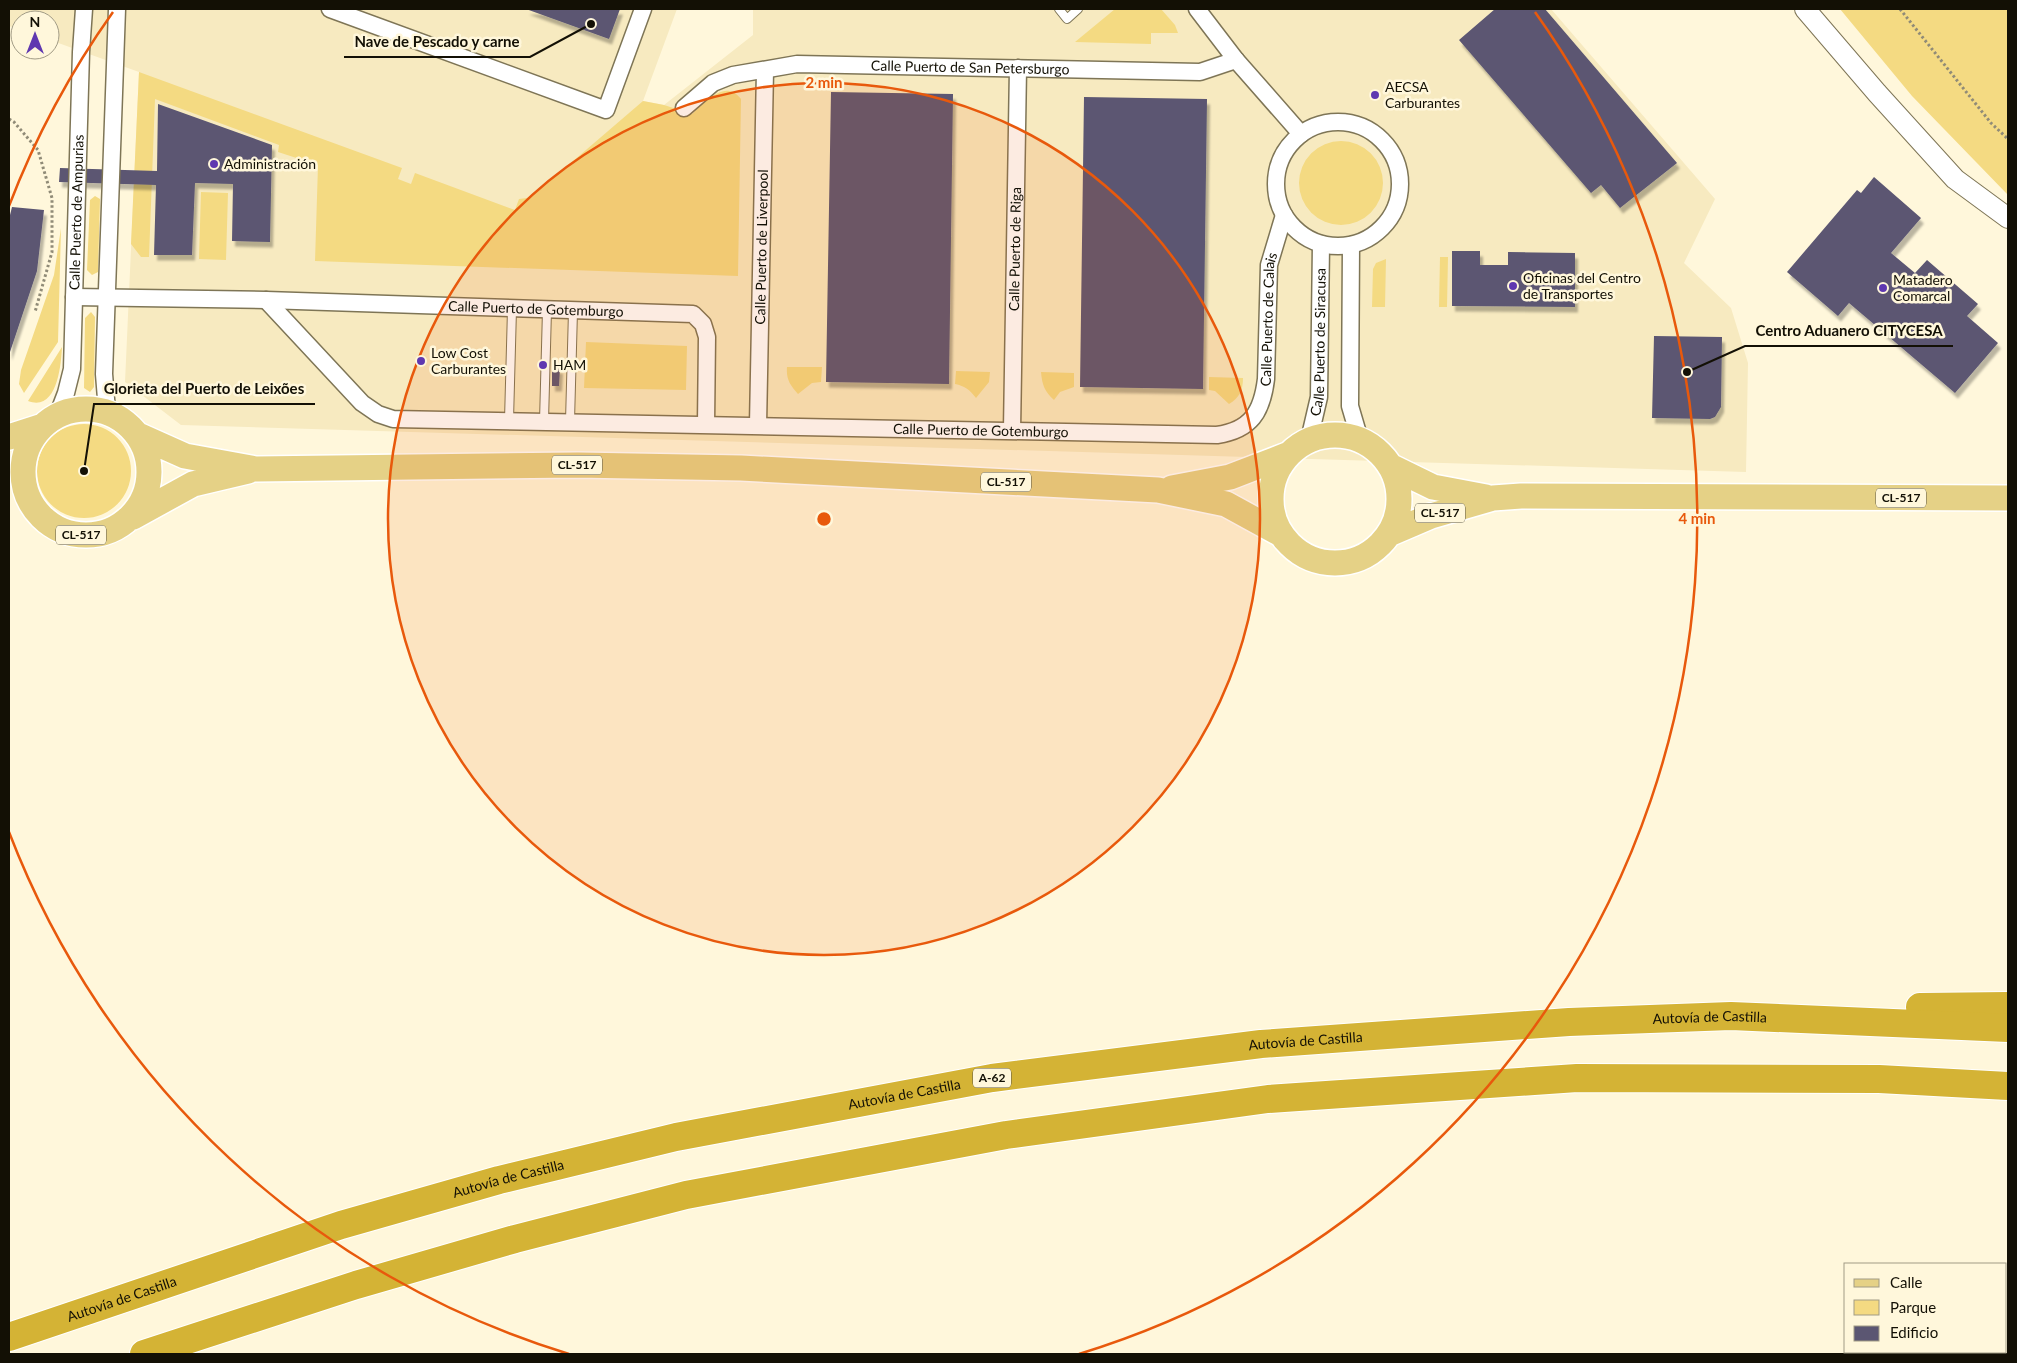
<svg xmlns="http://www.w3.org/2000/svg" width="2017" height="1363" font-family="Lato,sans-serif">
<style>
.built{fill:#f7eac0}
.green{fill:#f4da82}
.building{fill:#5b5672;filter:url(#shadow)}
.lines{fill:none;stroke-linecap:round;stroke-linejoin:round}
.service-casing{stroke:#7e7556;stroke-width:10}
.minor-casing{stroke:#7e7556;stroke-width:19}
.tertiary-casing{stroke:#7e7556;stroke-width:22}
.primary-casing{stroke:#fff;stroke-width:28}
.motorway-casing{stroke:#fff;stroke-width:30}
.path{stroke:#908b77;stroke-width:3;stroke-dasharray:2.5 2.5;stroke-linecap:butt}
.service{stroke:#fff;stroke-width:8}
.minor{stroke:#fff;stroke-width:16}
.tertiary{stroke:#fff;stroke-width:20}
.primary{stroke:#e5d186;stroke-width:25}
.motorway{stroke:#d4b335;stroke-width:28}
.ring{fill:none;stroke:#e8590c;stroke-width:2.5}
.poi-dot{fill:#5f38b0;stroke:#fff7db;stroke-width:2}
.labels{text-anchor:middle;stroke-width:5;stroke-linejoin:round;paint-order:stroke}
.shield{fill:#fff7db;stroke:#5a5545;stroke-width:1}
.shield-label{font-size:12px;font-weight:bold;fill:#131005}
.street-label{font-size:14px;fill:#131005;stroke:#fff7db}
.poi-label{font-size:14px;fill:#131005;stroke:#fff7db;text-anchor:start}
.centre{fill:#e8590c;stroke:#fff7db;stroke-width:2.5}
.ring-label{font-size:15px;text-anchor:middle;font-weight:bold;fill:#e8590c;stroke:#fff7db;stroke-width:5;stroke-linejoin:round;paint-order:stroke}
.leader{fill:none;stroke:#131005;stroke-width:2}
.callout-dot{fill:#131005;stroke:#fff7db;stroke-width:2}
.callout-label{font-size:15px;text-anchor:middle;font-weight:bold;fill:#131005;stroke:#fff7db;stroke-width:5;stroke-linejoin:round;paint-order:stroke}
</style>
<defs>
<filter id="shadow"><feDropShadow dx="3" dy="5.5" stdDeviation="1" flood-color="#0004"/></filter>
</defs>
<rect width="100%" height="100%" fill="#fff7db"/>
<!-- built -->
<path class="built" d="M9,9H677L643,101L664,105L753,35V9H1551L1715,199L1684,263L1731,308L1748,363L1746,472L181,425L125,382L139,72L50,40V20H20V30L9,26Z"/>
<!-- green -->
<path class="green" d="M1115,9H1161L1175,25L1178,33H1151V44L1075,42Z
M1840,9H2008V195L1912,96Z
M139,72L402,168L398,179L411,184L415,173L515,210L519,199L527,198L537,192L643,101L664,105L692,114C706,102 725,78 741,99L738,276L315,261L318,165L278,152L279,145L155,99L149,257H141L131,244Z
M1299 183a42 42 0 1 1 84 0a42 42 0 1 1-84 0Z
M201,192L228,193L226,260L199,259Z
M95,196L100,199L98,272L92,275L87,270L90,200Z
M61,228L58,342L24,393L19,384L21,370L54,275Z
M1440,257H1448L1447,307H1439Z
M1386,259L1385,307H1372L1373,269L1376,263Z
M91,312L95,317L94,387L90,392L84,388L85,318Z
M586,342L687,346L686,390L584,388Z
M62,347C61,366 57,412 28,401Z
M787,367H822L821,382L812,383L798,394C790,385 786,379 787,367Z
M956,371L990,372L989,382L976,398C970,390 965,386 955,384Z
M1041,372L1074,373V387L1060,392L1054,400C1045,392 1042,385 1041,372Z
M1209,377L1243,378C1243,391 1239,398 1229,404L1215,391L1209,390Z
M37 471a47 47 0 1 1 94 0a47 47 0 1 1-94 0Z"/>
<!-- building -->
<path class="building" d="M526,9H620L609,39Z
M1495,9H1545L1677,163L1620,208L1601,185L1591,193L1459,40Z
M831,92L953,94L949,384L826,382Z
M1084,97L1207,99L1203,389L1080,387Z
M158,104L272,145L270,242L232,241L233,184L195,183L192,255H154L156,185L59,182L60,168L157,171Z
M1874,177L1921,218L1891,253L1915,273L1927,260L1978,304L1967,316L1998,343L1955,393L1849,303L1838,316L1787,272L1857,190L1861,193Z
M12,207L44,210L37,271L9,355V219Z
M1452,251H1480V265H1508V252L1575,253V307L1452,306Z
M1654,336L1722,337L1721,407L1715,417L1710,419L1652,418Z
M552,368H560L559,386H552Z"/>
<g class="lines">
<defs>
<path id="service" d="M1059,9L1067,19L1078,9
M509,420L512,309
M544,421L547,310
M570,421L573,311"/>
<g id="minor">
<path d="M330,9L606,110L643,9"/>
<path d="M1197,9L1236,60L1301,134"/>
<path id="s1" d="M684,108L713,83L733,75L797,64L1200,72L1236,60"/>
<circle cx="1338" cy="184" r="62"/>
<path d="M1351,245L1350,406L1360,440"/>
<path id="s2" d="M74,297L266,300L693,314L703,324L707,337L706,424"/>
<path id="s3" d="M266,300L362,403L378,414L393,419L1217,435C1251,430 1262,412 1266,379L1269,265L1284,215"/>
<path d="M107,411L104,374L117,9"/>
<path id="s4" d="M58,414L66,393L72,369L81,52L84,9"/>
<path id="s5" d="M758,425L765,70"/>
<path id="s6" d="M1012,430L1018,68"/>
<path id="s7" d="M1309,440L1319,397L1321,244"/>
</g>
<path id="tertiary" d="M1805,9L1877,93L1955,179L2008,218"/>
<path id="primary" d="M23 472a63 63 0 1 1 126 0a63 63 0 1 1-126 0Z
M138,435L185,456L256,469L578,465L741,468L1158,490L1226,504L1279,533
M1271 499a64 64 0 1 1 128 0a64 64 0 1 1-128 0Z
M9,437L40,427
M1390,466L1433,487L1486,497
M1172,488L1230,477L1287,455
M133,517L193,484L248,471
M1389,534L1431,516L1493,498L1521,496L2008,498"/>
<g id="motorway">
<path d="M1920,1007L2008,1006"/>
<path id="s8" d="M9,1337L341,1225L499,1180L676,1137L992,1078L1261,1044L1569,1022L1731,1016L2008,1028"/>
<path d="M144,1354L356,1285L515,1239L686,1195L1006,1135L1268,1099L1577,1078L1879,1079L2008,1086"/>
</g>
</defs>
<!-- service casing -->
<use href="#service" class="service-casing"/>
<!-- minor casing -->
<use href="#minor" class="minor-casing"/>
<!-- tertiary casing -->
<use href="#tertiary" class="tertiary-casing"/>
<!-- primary casing -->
<use href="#primary" class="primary-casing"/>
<!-- motorway casing -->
<use href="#motorway" class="motorway-casing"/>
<!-- path -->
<path class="path" d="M1900,9L1991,123L2008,139
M9,119L14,122L38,150L52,198V252L35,312"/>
<!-- service -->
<use href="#service" class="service"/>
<!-- minor -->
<use href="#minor" class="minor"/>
<!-- tertiary -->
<use href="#tertiary" class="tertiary"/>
<!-- primary -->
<use href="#primary" class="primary"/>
<!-- motorway -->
<use href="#motorway" class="motorway"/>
</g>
<!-- distance rings -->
<circle cx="824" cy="519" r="436" fill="#e8590c" fill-opacity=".12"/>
<g class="ring">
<circle cx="824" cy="519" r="436"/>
<path d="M569 1354A873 873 0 0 1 9 832M9 206A873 873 0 0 1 113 12M1535 12A873 873 0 0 1 1079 1354"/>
</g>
<!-- markers -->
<g class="poi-dot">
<circle cx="1375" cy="95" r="5"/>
<circle cx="214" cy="164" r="5"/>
<circle cx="1513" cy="286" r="5"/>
<circle cx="1883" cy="288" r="5"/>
<circle cx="421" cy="361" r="5"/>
<circle cx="543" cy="365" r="5"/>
</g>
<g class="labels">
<!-- shield labels -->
<g class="shield">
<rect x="552" y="455.5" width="50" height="19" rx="4"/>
<rect x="981" y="472.5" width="50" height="19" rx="4"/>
<rect x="1876" y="488.5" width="50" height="19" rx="4"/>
<rect x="1415" y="503.5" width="50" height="19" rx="4"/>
<rect x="56" y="525.5" width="50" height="19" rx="4"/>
<rect x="973" y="1068.5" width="38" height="19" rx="4"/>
</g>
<g class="shield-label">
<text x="577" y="469">CL-517</text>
<text x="1006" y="486">CL-517</text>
<text x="1901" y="502">CL-517</text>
<text x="1440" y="517">CL-517</text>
<text x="81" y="539">CL-517</text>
<text x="992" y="1082">A-62</text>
</g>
<!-- street labels -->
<g class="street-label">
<text dy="5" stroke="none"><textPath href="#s1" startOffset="298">Calle Puerto de San Petersburgo</textPath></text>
<text dy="5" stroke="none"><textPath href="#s4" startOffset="204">Calle Puerto de Ampurias</textPath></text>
<text dy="5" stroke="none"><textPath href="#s5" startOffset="178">Calle Puerto de Liverpool</textPath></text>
<text dy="5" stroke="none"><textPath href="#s6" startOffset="181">Calle Puerto de Riga</textPath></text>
<text dy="5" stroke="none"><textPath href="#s2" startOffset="462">Calle Puerto de Gotemburgo</textPath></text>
<text dy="5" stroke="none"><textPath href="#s3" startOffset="1142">Calle Puerto de Calais</textPath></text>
<text dy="5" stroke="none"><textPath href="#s7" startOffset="99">Calle Puerto de Siracusa</textPath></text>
<text dy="5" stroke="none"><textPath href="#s3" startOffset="764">Calle Puerto de Gotemburgo</textPath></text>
<text dy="5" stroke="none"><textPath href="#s8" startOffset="1739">Autovía de Castilla</textPath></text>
<text dy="5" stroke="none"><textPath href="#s8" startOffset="1334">Autovía de Castilla</textPath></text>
<text dy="5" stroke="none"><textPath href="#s8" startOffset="929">Autovía de Castilla</textPath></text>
<text dy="5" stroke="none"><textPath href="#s8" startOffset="524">Autovía de Castilla</textPath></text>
<text dy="5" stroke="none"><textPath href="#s8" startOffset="119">Autovía de Castilla</textPath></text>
</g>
<!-- poi labels -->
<g class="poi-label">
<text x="1385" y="92">AECSA<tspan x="1385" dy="16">Carburantes</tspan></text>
<text x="224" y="169">Administración</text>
<text x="1523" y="283">Oficinas del Centro<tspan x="1523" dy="16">de Transportes</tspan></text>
<text x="1893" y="285">Matadero<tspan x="1893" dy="16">Comarcal</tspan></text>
<text x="431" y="358">Low Cost<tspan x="431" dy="16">Carburantes</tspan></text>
<text x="553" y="370">HAM</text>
</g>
</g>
<circle cx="824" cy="519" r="8" class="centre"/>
<g class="ring-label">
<text x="824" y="88">2 min</text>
<text x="1697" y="524">4 min</text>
</g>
<!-- callouts -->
<path class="leader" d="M591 24L530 57H344M1687 372L1745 346H1953M84 471L94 404H315"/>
<g class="callout-dot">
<circle cx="591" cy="24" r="5"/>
<circle cx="1687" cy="372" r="5"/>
<circle cx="84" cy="471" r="5"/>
</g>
<g class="callout-label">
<text x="437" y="47">Nave de Pescado y carne</text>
<text x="1849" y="336">Centro Aduanero CITYCESA</text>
<text x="204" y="394">Glorieta del Puerto de Leixões</text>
</g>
<!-- border -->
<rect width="2017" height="1363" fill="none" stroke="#131005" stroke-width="20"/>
<!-- legend -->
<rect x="1844" y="1263" width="162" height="90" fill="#fff7db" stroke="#a19b85"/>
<rect x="1854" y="1279" width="25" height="8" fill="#e5d186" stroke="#a19b85"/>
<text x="1890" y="1288" font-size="15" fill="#131005">Calle</text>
<rect x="1854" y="1300" width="25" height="15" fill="#f4da82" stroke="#a19b85"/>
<text x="1890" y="1313" font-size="15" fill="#131005">Parque</text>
<rect x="1854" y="1326" width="25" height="15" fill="#5b5672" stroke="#a19b85"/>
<text x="1890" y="1338" font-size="15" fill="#131005">Edificio</text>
<!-- north arrow -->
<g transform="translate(35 35)"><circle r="24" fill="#fff7db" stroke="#a19b85"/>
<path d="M0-4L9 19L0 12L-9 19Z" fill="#5f38b0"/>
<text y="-8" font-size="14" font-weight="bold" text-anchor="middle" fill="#131005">N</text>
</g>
</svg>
